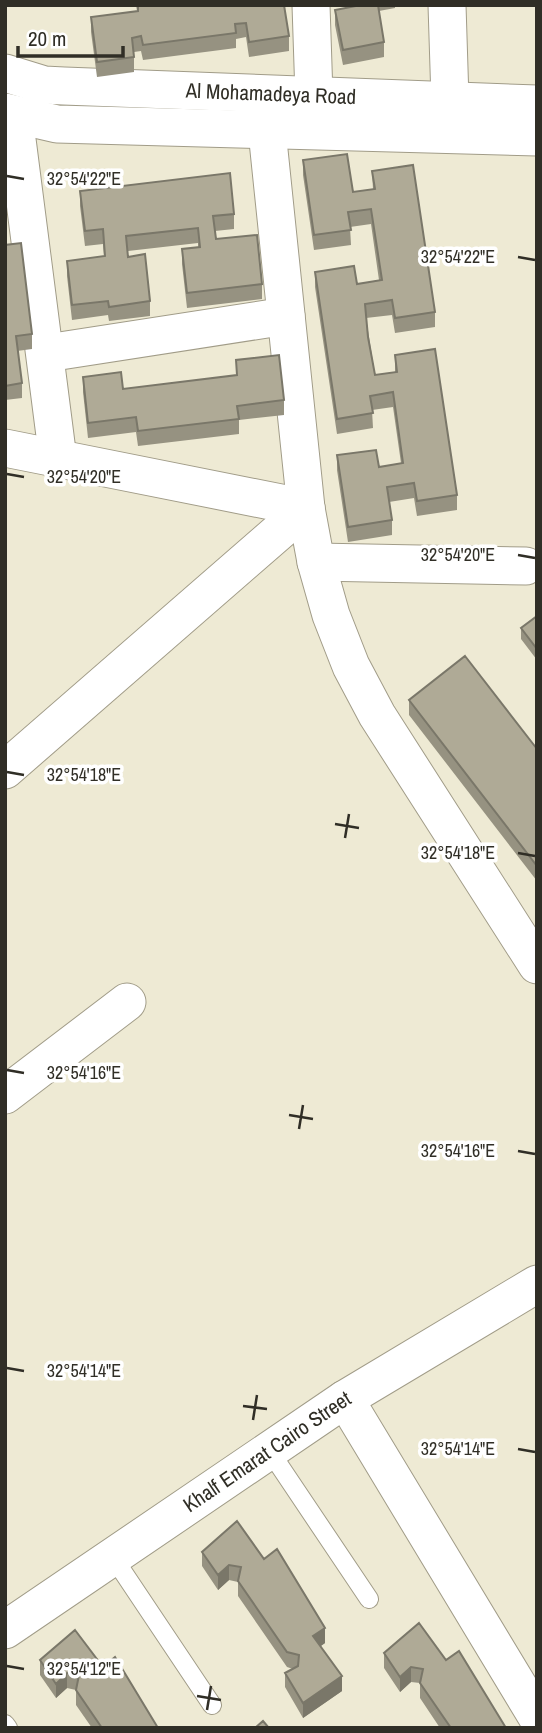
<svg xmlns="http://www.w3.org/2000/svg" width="542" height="1733" font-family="'Archivo Narrow',sans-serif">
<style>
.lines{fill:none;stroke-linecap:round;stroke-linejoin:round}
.service-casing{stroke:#a19c88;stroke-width:20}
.minor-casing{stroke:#a19c88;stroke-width:39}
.service{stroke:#fff;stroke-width:18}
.minor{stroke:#fff;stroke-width:37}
.wall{fill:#969281}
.shaded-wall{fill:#7a7769}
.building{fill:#afaa96;stroke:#7a7769;stroke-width:2}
.ticks{fill:none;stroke:#302e26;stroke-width:2.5}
.labels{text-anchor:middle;stroke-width:7;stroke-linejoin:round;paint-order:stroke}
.street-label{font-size:21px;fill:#302e26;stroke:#fff}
.ticks-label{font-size:18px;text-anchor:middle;fill:#302e26;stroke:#fff;stroke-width:7;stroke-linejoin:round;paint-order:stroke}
</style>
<rect width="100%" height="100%" fill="#eeead4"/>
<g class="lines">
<defs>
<path id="service" d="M269,1450L369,1599
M113,1557L212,1705
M5,1724L8,1728"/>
<g id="minor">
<path d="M311,5L314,96"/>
<path d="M447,5L450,100"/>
<path id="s1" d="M5,73L44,85L64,86L537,104"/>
<path d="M5,112L57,124L537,137"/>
<path d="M14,116L58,459"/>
<path d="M267,131L306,508L316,562L331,615L351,666L377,715L537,965"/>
<path d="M47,353L286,316"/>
<path d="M5,448L306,508"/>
<path d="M316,562L526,566"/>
<path d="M5,770L306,508"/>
<path d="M5,1095L127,1002"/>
<path d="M345,1399L537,1717"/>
<path id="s2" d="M5,1630L345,1399L537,1284"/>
</g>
</defs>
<!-- service casing -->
<use href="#service" class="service-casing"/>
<!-- minor casing -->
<use href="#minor" class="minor-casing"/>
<!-- service -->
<use href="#service" class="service"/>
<!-- minor -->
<use href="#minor" class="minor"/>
</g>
<!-- wall -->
<path class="wall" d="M136,5H284L289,36V51L249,57L246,37L236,39V48L143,60L141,51L134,52V72L97,77L91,32V17L137,11Z
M351,5H395V8L379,11L384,42V57L343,65L335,25V10L352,7Z
M303,160L353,192L373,189L372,171L435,312V327L395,333L392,315L366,318L375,375L395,372V355L457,495V510L417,516L414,498L389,502L392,520V535L348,542L337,470V455L379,467L401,463L393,407L372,410L373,428L337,434L315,287V272L357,284L379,280L371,224L350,227L351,245L314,250L303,175Z
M80,191L234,214V229L215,231L216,239L262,284V299L187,308L182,264V249L198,248V243L128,251V257L150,301V316L109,321L108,315L72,320L67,276V261L104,256L103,244L85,246L80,206Z
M5,245L32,334V349L17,351L22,383V398L5,400Z
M236,360L284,400V415L239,420V434L138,446L136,432L88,438L83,392V377L123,389L236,375Z
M537,616V660L521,639V628Z
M409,700L537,749V881L409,715Z
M237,1521L325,1643L321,1646L342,1691L303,1718L285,1687V1673L293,1669L287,1667L238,1596V1582L229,1580L218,1590L202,1566V1552Z
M384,1653L446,1660L506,1728H440L420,1698V1683L411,1682L400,1692L384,1668Z
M40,1660L103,1667L158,1728H92L76,1705V1690L67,1688L56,1698L40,1675Z"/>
<!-- shaded-wall -->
<path class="shaded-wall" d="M229,1565V1580L218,1590V1575Z
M325,1628V1643L313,1651V1636Z
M411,1667V1682L400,1692V1677Z
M67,1673V1688L56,1698V1684Z
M342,1676V1691L303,1718V1703Z"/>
<!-- building -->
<path class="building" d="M138,5H284L289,36L249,42L246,23L235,24L236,33L143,45L141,36L132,38L134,57L97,62L91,17L138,11Z
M361,5H378L384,42L343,50L335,10Z
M347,154L353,192L375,189L372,171L413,165L435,312L395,318L392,300L365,304L368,337L375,375L397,372L395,355L435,349L457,495L417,501L414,483L387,487L392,520L348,527L337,455L376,450L379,467L403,463L393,392L370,396L373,413L337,419L315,272L354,266L357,284L382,280L371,209L348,212L351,230L314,235L303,160Z
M230,173L234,214L213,216L216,239L257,235L262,284L187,293L182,249L200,247L198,228L126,236L128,257L145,254L150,301L109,307L108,301L72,305L67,261L105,256L103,229L85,231L80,191Z
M21,243L32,334L16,336L22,383L5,386V245Z
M279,355L284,400L237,406L239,419L138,431L136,417L88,423L83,377L121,372L123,389L237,375L236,360Z
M537,616V649L521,628Z
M465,656L537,749V866L409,700Z
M237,1521L264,1559L277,1549L325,1628L313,1636L342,1676L303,1703L285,1673L298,1666L299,1655L287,1652L238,1581L241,1567L229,1565L218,1575L202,1552Z
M419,1623L446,1660L459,1651L506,1728H451L420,1683L423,1669L411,1667L400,1677L384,1653Z
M75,1630L103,1667L115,1657L158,1728H102L76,1690L79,1675L67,1673L56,1684L40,1660Z
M263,1721L269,1728H255Z"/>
<!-- ticks -->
<path class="ticks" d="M7,176L24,179M518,257L535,260M7,474L24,477M518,555L535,558M7,772L24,775M335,824L359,828M345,838L349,814M518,853L535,856M7,1070L24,1073M289,1115L313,1119M299,1129L303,1105M518,1151L535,1154M7,1368L24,1371M243,1406L267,1409M253,1420L257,1395M518,1449L535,1452M7,1666L24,1669M197,1696L221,1700M207,1710L211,1686"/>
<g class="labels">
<!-- street labels -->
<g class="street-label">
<text dy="7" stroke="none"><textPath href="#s1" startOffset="268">Al Mohamadeya Road</textPath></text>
<text dy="7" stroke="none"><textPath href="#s2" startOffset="317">Khalf Emarat Cairo Street</textPath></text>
</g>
</g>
<g class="ticks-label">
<text x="84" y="185">32°54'22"E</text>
<text x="458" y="263">32°54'22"E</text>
<text x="84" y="483">32°54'20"E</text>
<text x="458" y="561">32°54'20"E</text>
<text x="84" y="781">32°54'18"E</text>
<text x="458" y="859">32°54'18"E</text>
<text x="84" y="1079">32°54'16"E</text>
<text x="458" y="1157">32°54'16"E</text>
<text x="84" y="1377">32°54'14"E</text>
<text x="458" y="1455">32°54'14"E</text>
<text x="84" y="1675">32°54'12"E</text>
</g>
<!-- border -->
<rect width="542" height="1733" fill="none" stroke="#302e26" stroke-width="14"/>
<!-- scale -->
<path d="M18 46v10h105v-10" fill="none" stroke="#302e26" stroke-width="3.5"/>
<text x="28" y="46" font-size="21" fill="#302e26" stroke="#ffffff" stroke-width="5" paint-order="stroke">20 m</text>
</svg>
